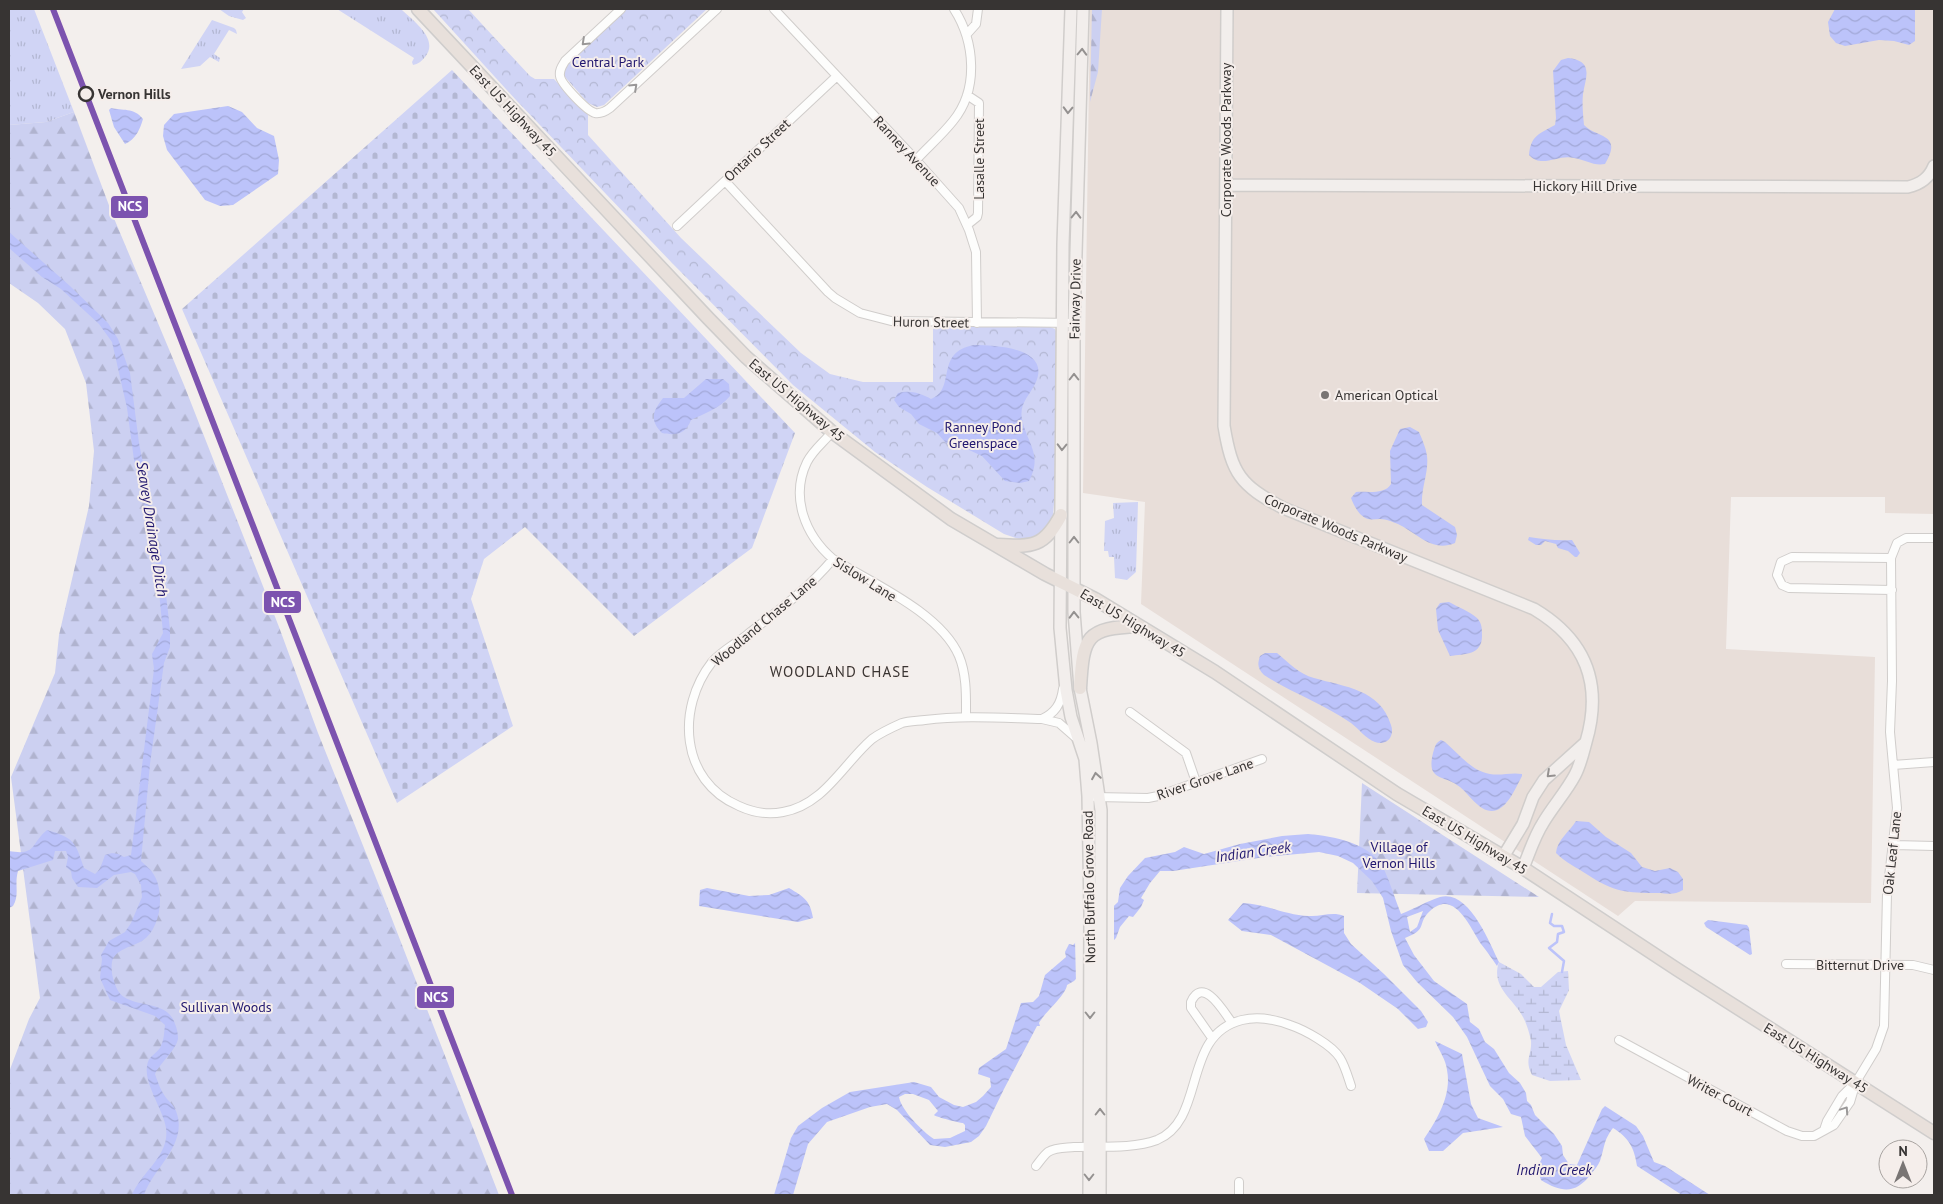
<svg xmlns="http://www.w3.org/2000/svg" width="1943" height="1204" font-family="'PT Sans',sans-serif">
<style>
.built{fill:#e8ded9}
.grass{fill:url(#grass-tufts)}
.forest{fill:url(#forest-firs)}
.wetland{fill:url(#wetland-marsh)}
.cemetery{fill:url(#cemetery-stones)}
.park{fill:url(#park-crowns)}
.water{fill:url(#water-waves);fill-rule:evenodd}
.pier{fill:#f3efed}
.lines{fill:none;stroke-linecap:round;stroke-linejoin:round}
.stream{stroke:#bcc3fa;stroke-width:2.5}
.street-casing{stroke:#d0cdcb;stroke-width:10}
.secondary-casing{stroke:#d0cdcb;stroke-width:14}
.primary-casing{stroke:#cfcdcc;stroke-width:15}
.street{stroke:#fdfdfc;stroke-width:8}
.secondary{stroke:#f2eeec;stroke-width:11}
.primary{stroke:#e8e0db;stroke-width:12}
.rail-1-casing{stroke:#f5eeeb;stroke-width:10}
.rail-1{stroke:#7c53af;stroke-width:6}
.oneway{stroke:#9a9898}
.oneway2{stroke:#949190}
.stop-dot{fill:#f5eeeb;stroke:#373433;stroke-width:2.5}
.poi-dot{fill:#797574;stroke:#f5eeeb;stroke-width:2}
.labels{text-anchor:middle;stroke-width:4;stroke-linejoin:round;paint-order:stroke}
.park-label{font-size:14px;fill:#20176f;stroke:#f5eeeb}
.stop-label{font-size:14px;font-weight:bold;fill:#373433;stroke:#f5eeeb;text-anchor:start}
.street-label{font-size:14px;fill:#373433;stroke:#f5eeeb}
.poi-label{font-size:14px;fill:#373433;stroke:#f5eeeb;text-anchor:start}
.water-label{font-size:15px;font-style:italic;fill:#20176f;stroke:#f5eeeb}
.neighbourhood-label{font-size:15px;letter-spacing:1px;fill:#3a3432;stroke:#f5eeeb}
.line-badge{stroke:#f5eeeb;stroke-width:2}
.badge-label{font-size:14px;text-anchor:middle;font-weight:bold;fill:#fff}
</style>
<defs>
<pattern id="grass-tufts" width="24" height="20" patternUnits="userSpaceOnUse" patternTransform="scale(1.25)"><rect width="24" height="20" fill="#d0d4f5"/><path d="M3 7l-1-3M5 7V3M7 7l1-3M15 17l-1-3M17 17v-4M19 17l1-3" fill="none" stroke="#b3b7d2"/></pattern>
<pattern id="forest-firs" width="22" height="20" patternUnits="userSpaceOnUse" patternTransform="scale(1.25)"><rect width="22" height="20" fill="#ccd0f1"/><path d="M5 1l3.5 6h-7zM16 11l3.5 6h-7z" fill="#b0b3cf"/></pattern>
<pattern id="wetland-marsh" width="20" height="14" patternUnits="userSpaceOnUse" patternTransform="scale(1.25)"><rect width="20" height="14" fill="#d0d4f5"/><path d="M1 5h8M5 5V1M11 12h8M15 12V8" fill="none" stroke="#b3b7d2"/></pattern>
<pattern id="cemetery-stones" width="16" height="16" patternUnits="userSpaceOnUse" patternTransform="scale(1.25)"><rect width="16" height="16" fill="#d0d4f5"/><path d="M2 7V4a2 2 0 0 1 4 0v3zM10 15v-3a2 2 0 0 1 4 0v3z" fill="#b3b7d2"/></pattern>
<pattern id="park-crowns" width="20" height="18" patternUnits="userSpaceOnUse" patternTransform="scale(1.25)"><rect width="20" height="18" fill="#d0d4f5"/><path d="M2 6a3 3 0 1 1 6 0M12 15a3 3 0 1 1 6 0" fill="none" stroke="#b3b7d2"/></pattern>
<pattern id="water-waves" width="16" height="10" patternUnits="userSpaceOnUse" patternTransform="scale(1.25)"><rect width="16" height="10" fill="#bcc3fa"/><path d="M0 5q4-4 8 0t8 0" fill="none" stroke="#a2a8d7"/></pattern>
</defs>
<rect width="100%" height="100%" fill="#f3efed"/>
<!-- built -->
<path class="built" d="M1090,9H1934V514L1885,513V497H1731L1726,649L1875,657L1871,903L1635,901L1618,916L1141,604L1145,502L1083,493Z"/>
<!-- grass -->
<path class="grass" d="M9,9H34L74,112L46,122L9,125Z
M219,9H244L242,12L246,18L243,20L229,16Z
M337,9H401C412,20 440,39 425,57C422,61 418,64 413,65L412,62L414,58Z
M212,20L234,28L236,30L237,34L229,30L214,54L220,58L219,62L210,57L200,66L181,69Z
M1138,502L1136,572L1127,580L1115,578L1114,557H1109L1108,551H1104L1105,521L1114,518L1113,503Z"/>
<!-- forest -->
<path class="forest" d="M1092,9H1102L1098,72L1090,102Z
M74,112L113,216L184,385L279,627L318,733L378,883L499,1195H9V1072L29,1019L40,998L11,777L55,673L59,635L89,506L94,451L86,383L65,329L38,303L9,283V125L46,122Z
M1362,783L1539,897L1357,893Z"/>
<!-- wetland -->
<path class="wetland" d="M1499,962L1521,974L1534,987H1541L1558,972L1568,971L1569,990L1559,1011L1566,1045L1581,1080L1550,1081L1532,1075C1524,1059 1532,1056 1531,1041C1530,1035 1527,1025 1524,1019C1515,999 1490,988 1499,962Z"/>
<!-- cemetery -->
<path class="cemetery" d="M452,70L795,433L752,548L634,636L525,527L484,559L471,599L513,726L397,803L182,309Z"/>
<!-- park -->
<path class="park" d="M433,9H468L530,76L535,79H554L588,115V135L681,238L801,353L830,374L863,382H933V325L1048,326L1055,329L1058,335L1056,478L1053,516L1044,531L1033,538L1019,539L1004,534L927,487L875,452L793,385L673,264L516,100Z
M624,9H707L604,105L597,107L588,103L565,77L562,72L563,67Z"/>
<!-- water -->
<path class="water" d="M1835,9H1915V41L1909,45L1894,41L1879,40L1845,46L1836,43L1830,36L1828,22Z
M1568,58C1594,61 1586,76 1583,94C1582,103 1583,115 1584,125C1598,139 1623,133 1605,164C1593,166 1586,160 1574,158C1558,154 1542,169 1529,155C1531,135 1539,134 1555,125L1556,118L1553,71L1561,60Z
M228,106L242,112L257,128L274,136L279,160L278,174L233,205L220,206L205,200L167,150L163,136L164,125L174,114Z
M111,108C122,111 134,107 143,119C140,129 136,139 125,144L114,127L109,110Z
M9,232L70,286L108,323L118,339L130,373L139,443L162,559L170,630V647L164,663L150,764L141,861C146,866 151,869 154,875C165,893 161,929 142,941C132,947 115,949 112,962C111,968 112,976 114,981C116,987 118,993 124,997C141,1008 168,1001 175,1024C177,1028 178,1035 178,1039C176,1050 160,1063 155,1074C158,1083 161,1091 167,1099C170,1102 174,1106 176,1111C189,1144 153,1168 144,1195H132C141,1172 170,1156 166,1128C164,1111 144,1084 147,1066C148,1056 155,1055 160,1048C164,1041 164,1033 165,1025L155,1016L110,1000L100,978L102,959L101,955L109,941L125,932L131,923L142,897L141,885L135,874L131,872L114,875L97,888L78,887L72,878L71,871L66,867L68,857L66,851H55L53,860L18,871C14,885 20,894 13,906L9,908V851C37,856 30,844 47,830C74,838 75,841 84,868L95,874L100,869L105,855C113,852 118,853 124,857L131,855L154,669L152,654L163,633L156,561L134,460L127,408L112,342L99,324L61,289L42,277L9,248Z
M974,345C996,345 1053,348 1035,384C1029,396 1019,404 1022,419C1027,444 1043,454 1029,481L1020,483L1005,481L982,456L956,444L946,443L937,433L919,424L911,414L899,407L894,400L898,393C910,390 920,393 931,399C957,389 934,352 974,345Z
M706,379H723L729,384L730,396C719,409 705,413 691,420C686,434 676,436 662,433C649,420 653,411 663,398H684Z
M1410,427L1419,432C1422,439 1426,448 1427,456C1429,472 1421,488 1422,505L1455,527L1457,535L1455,543C1432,553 1417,533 1398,524C1393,522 1386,519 1380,519C1376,519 1371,520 1368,519C1359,516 1354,506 1351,498L1356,492C1367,491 1385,495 1391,484L1390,451L1400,429Z
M1529,537C1543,539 1557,541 1572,540L1580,553L1577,557H1575L1568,551L1558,548L1556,544L1545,541L1541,545H1536L1528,540Z
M1449,602C1458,607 1469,611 1477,618C1482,623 1482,629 1482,636C1482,655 1465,654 1450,656L1438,630L1436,609L1440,603Z
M1265,653H1277C1289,663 1299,674 1314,678C1345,687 1380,689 1391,725C1395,736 1387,746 1375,742C1366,739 1359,729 1351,723C1324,704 1292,693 1264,675C1258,669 1257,665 1260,656Z
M1441,740L1445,742C1458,753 1471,771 1490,774C1501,776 1511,772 1522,774V776C1516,787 1509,805 1497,810C1482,816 1470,795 1460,787C1444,774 1426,782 1433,753C1435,747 1435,743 1441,740Z
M1576,821L1589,822L1606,837L1631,853L1642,867L1655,871L1670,868L1678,872L1683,879V890C1673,896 1667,893 1657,893C1627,893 1614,892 1588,875C1576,867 1566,863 1556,853C1557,840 1570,831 1576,821Z
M1308,834C1334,836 1369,843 1383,867C1390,882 1395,899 1401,914C1414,909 1427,901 1440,897C1469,889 1489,942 1499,962L1497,966C1492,959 1487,951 1481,944C1470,927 1454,888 1430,911C1416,924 1429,929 1405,938L1414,955L1434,981L1467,1004L1470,1022L1479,1029L1485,1042L1494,1049L1509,1073L1520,1083L1526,1093L1527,1101L1531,1105L1535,1115L1554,1134L1562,1146L1563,1155L1569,1164L1577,1165L1602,1109L1605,1106L1636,1126L1643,1136L1654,1162L1665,1166L1710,1195H1682L1637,1166C1634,1147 1629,1138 1613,1128C1603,1141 1605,1147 1600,1161C1598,1166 1594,1170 1591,1174C1576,1194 1562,1193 1541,1180L1537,1168L1542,1158L1525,1136L1521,1117L1511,1114L1503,1099L1490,1086L1467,1037L1453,1017L1417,982L1403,965L1391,931L1383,898L1372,881L1353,863L1338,856L1319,852L1265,857L1173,871H1160L1150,883L1141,898L1144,900L1141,907L1133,917L1129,916L1120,927L1116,938L1074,981L1067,985C1066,995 1045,1012 1039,1023L1040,1026H1037L1004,1089L986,1126L979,1136L971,1142L945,1147L930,1145L897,1110L887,1104L870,1107L827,1122L808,1144L793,1195H774L791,1138L798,1126L822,1108L850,1092L914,1082L931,1087L939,1097L954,1105L963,1107L976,1102L983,1096L991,1087L990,1078L978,1074L979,1068L1006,1049L1021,1003L1033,1002L1039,996L1045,975L1066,957L1065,952L1069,944L1073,945L1118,902L1120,888L1128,876L1145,858L1175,852L1184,847L1204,854L1240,844L1282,836ZM1423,911L1417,927L1410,932L1407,917ZM905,1094H913L929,1100L938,1111L934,1115C936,1117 960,1123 963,1123L965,1125V1131L950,1138L934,1139C923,1132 901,1110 899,1097Z
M707,888L749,896L769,895L789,888C804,897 810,900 813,918L798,922L699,906L700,890Z
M1243,903C1266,904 1285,915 1309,916C1321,917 1332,911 1344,916V933L1351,944L1384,974L1421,1011L1428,1022L1426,1027L1418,1029L1398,1009L1360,983L1271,935L1242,931L1228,920Z
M1708,920L1747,925L1749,928L1752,954L1750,955L1706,927L1704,923Z
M1435,1041L1462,1054L1471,1104L1478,1118L1503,1127L1463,1133L1443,1151H1429L1424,1139C1437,1120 1452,1095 1447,1070C1446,1060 1439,1050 1435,1041Z"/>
<!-- pier -->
<path class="pier" d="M1114,902V944L1076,983L1075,940Z"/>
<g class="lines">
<!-- stream -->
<path class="stream" d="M1552,914L1550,923L1554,926H1562L1564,932L1558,934L1557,942L1549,948L1564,961L1562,972"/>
<defs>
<path id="street" d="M621,9L565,61C562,66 559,70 560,76C561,84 587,111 595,113C601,114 606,111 610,108L717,9
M774,9L916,160L959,208L969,230L976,252L977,323
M967,34L976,24L978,9
M916,160C928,147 942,135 953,121C979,89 975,42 954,9
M725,181L828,292L835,298L860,313L891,321L1074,323
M967,225L977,217L978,213L979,103L967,95
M677,226L837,76
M832,432C824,442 813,450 807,462C790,497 805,535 833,559C872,583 941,613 959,656C967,675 966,698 966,717
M1891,558L1792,557L1781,562L1777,575L1782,585L1789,588L1892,590
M833,559C807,590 779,610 748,634C737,643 721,651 712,662C676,708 680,781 739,806C752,812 768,815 783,812C824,805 843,764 872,739C880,733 893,727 902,723C909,721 918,721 925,720C963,715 1003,718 1042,719
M1063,689C1061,704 1055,713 1042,719L1059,723L1075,737
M1130,712L1186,753L1196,782
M1893,765L1934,762
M1095,797L1148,798L1158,796L1262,759
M1894,845L1934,846
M1786,964L1913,965L1934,970
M1212,1038L1191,1008V1002C1203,975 1224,1012 1232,1023
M1619,1040L1787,1131L1802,1136H1814L1834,1125L1850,1102L1855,1085
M1824,1130L1827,1121L1842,1096L1856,1082L1876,1049L1884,1026L1887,894L1897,808L1890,732L1892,681L1891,558L1897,543L1906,538H1934
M1036,1166C1040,1161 1044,1155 1048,1152C1056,1147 1066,1148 1074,1147C1099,1146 1133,1149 1157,1140C1207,1119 1181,1035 1242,1020C1259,1016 1274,1019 1290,1025C1305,1030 1332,1045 1340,1058C1345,1066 1348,1077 1351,1086
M1239,1182V1195"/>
<path id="secondary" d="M1071,9L1063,244L1060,628L1066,690L1071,717L1085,759L1088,796L1090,913L1089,1195
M1083,9L1074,323V612L1080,688L1091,743L1101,810L1100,1195
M1227,9L1224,426C1232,474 1240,485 1283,508L1534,609C1586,640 1603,684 1586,742C1583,753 1580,766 1575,775C1566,792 1553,806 1543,823C1534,837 1529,854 1523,868
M1226,185L1908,187C1921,184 1929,178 1934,166
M1503,857L1523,824L1533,797L1544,780L1585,743"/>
<path id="primary" d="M418,9L708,318L746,357L832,432L951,519L1045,574L1095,599L1215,672L1397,794L1523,868L1678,970L1934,1133
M998,545C1033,547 1044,547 1061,515
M1080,688C1083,636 1086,628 1139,626"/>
</defs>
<!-- street casing -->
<use href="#street" class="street-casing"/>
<!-- secondary casing -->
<use href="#secondary" class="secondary-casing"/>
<!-- primary casing -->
<use href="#primary" class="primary-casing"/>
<!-- street -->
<use href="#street" class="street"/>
<!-- secondary -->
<use href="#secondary" class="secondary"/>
<!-- primary -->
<use href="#primary" class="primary"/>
<defs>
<path id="rail-1" d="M53,9L512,1195"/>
</defs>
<!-- rail-1 casing -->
<use href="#rail-1" class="rail-1-casing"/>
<!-- rail-1 -->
<use href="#rail-1" class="rail-1"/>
</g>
<!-- one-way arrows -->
<defs><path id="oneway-chevron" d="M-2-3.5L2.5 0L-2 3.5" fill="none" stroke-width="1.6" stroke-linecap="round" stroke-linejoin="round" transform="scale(1.25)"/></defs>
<g class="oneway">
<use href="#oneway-chevron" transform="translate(585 42) rotate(137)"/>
<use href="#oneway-chevron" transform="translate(634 87) rotate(-43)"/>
<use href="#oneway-chevron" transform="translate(1845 1110) rotate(-56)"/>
</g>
<g class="oneway2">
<use href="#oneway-chevron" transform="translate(1082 52) rotate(-88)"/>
<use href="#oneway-chevron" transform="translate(1068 110) rotate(92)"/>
<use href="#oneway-chevron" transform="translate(1076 215) rotate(-89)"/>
<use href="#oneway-chevron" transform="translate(1074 377) rotate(-90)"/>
<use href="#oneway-chevron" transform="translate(1062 447) rotate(91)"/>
<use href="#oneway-chevron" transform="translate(1074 540) rotate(-90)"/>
<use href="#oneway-chevron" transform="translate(1074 615) rotate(-91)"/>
<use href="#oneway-chevron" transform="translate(1550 774) rotate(137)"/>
<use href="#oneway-chevron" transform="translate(1096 776) rotate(-99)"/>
<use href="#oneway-chevron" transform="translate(1090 1015) rotate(90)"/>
<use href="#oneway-chevron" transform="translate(1100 1112) rotate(-90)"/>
<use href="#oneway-chevron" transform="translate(1089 1177) rotate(90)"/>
</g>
<!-- markers -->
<circle class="stop-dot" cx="86" cy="94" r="7"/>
<circle class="poi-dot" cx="1325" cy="395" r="5"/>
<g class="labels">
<!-- park labels -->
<g class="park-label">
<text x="608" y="67">Central Park</text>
<text x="983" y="432">Ranney Pond<tspan x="983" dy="16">Greenspace</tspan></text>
<text x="1399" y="852">Village of<tspan x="1399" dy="16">Vernon Hills</tspan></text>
<text x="226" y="1012">Sullivan Woods</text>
</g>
<!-- stop labels -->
<g class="stop-label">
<text x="98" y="99">Vernon Hills</text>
</g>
<!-- street labels -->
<g class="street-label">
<text transform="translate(513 111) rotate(47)" y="5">East US Highway 45</text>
<text transform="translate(1226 140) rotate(-90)" y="5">Corporate Woods Parkway</text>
<text transform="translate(757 150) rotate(-43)" y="5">Ontario Street</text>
<text transform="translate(907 151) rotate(47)" y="5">Ranney Avenue</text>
<text transform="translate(979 159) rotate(-90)" y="5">Lasalle Street</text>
<text x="1585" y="191">Hickory Hill Drive</text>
<text transform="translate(1075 299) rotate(-89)" y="5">Fairway Drive</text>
<text transform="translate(931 322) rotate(1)" y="5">Huron Street</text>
<text transform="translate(797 400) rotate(40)" y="5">East US Highway 45</text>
<text transform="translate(1336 528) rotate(23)" y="5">Corporate Woods Parkway</text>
<text transform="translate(865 579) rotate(32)" y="5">Sislow Lane</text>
<text transform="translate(764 621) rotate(-40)" y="5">Woodland Chase Lane</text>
<text transform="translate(1133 623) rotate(31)" y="5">East US Highway 45</text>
<text transform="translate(1205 779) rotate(-19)" y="5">River Grove Lane</text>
<text transform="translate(1475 840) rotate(31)" y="5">East US Highway 45</text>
<text transform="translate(1892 853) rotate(-84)" y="5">Oak Leaf Lane</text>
<text transform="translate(1089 887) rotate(-91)" y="5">North Buffalo Grove Road</text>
<text x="1860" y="970">Bitternut Drive</text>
<text transform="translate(1816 1058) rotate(32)" y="5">East US Highway 45</text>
<text transform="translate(1720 1095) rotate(28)" y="5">Writer Court</text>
</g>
<!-- poi labels -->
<g class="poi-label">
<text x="1335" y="400">American Optical</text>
</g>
<!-- water labels -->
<g class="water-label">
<text transform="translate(152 529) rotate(81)" y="5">Seavey Drainage Ditch</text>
<text transform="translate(1253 852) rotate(-8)" y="5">Indian Creek</text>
<text x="1554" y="1175">Indian Creek</text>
</g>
<!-- neighbourhood labels -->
<g class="neighbourhood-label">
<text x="840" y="677">WOODLAND CHASE</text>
</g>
</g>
<g class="line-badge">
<rect x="110" y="195" width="39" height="24" rx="5" fill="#7c53af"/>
<rect x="263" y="590" width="39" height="24" rx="5" fill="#7c53af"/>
<rect x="416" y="985" width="39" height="24" rx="5" fill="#7c53af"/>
</g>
<g class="badge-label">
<text x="130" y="211">NCS</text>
<text x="283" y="607">NCS</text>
<text x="436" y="1002">NCS</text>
</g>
<!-- border -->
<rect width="1943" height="1204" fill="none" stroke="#373433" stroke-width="20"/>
<!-- north arrow -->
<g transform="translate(1903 1164)"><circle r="24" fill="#f5eeeb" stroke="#a9a4a1"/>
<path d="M0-4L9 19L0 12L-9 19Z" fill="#797574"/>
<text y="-8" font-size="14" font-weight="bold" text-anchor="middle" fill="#373433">N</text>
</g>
</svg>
